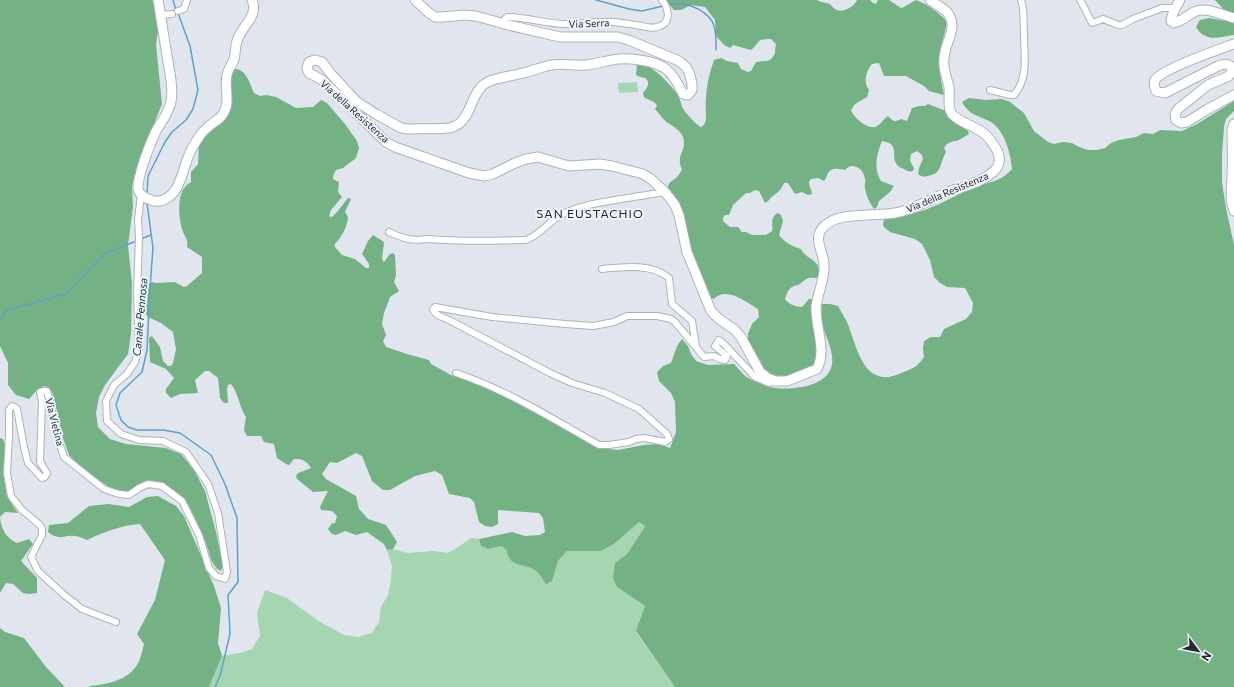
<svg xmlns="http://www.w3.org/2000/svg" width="1234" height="687" font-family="Commissioner,sans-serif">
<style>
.green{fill:#a6d5b1}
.forest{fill:#74b184}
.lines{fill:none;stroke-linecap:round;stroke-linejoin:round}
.stream{stroke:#619fcb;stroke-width:1.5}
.street-casing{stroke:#adb3ba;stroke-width:8}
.secondary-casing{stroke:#adb3ba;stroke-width:11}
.street{stroke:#fff;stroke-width:6}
.secondary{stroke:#fff;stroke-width:9}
.labels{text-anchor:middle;stroke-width:4;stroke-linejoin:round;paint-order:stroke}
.street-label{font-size:10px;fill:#26282b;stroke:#eef4fb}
.water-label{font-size:11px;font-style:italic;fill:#143144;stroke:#eef4fb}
.quarter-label{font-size:12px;letter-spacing:1px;fill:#26282b;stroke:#eef4fb}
</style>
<rect width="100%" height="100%" fill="#e1e6ee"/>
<!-- green -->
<path class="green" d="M637,82L638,92L619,93L618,83Z
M639,522L645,525L627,554L615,563L617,587L645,606L636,632L675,687H209L222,656L240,653L252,649L260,636L257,613L265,590L287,598L320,622L344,635L358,637L372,633L379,622L381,607L388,595L391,581L392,566L387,550L393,549L408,553L434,551L448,553L458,547L471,538L479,539L481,546L488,549L502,546L507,551L513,562L532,568L552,581L558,561L567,551H601L614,544Z"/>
<!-- forest -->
<path class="forest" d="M0,0H154L159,26L156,44L162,104L136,169L132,187L133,207L128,245L132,284L131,334L128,354L105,385L99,397L96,413L98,427L110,439L126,444L166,448L181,454L194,470L205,491L216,532L223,566L221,571L217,569L212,562L205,540L189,506L178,495L159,487L143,489L127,493L113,490L82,468L69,455L63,438L54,398L52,392L48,387L44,386L38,389L29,399L16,395L8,385V363L0,346Z
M665,0H817C821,3 826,2 830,4C832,6 833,8 835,9C842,14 854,7 857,0H870L873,3L876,4L878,0H889L901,8L904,7L916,0C925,3 944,15 947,23L939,55L941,80L944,95L929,91L924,86L906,76H884L879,63L872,64C866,71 863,83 869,90L867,97L855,104L851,110C853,117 867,129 875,127C881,125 883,119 888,116C894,121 892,123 901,119L907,121L912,108L919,106H925L928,104L946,111L954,121L968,131L969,134C966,136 962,138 959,140C953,142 948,141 944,148L946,152C939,164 943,173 928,176C924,177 922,177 918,174L919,168L923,159L922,155L917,151L911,154L910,161L914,168L913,171C909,172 907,171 904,169C901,168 897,166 896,163C891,153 900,144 882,141C877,153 873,169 881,181L894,186L890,192L879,201L877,207L874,209C870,203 866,196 865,188C864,185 866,182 865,179C864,169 852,161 845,170C840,169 832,167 829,172C826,175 827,178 824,181L818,178L811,179L809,182C809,187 812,190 812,194L808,195L802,192L795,194L788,183H784C781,190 778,192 773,196C769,199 769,201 765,203L759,191L755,190L750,193H746L733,205L729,215H725L723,218V221L730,227H738L742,232H746L752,235H766L772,231C773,224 770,217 778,213L781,215L783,221L779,235C784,242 793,247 801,249C805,259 822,260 819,275L817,278C807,277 807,278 800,284C797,286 797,285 794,286C788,288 787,294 785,299C788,304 796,307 802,307L809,299H812L814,302C816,322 821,347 814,366L783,378L773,375L764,370L758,362L748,339V334L752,324L759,317L758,309C746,302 726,286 714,299L711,298L708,296L668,189C668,181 672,182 678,176C678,176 681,171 682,170C676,155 684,155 684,142C684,133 675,127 668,123C664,121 659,113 655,109L657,106C654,99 648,101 644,97L643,93C646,89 652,83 645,78C643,77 639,77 636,75L637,64C651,62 671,85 678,95C680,99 681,103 682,107C685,112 696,125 701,127C705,125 706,121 706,116C705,95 707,80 714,60L721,58L727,61L738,63L741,69L748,72L751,71L756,62C765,60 770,64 775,53V50L776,44L771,39C755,39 761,42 751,50L733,45L730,48L724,45L717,37L716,34L715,20L705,7L691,5L681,10H674Z
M1215,0H1234V21Z
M1209,18L1226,21H1234V35C1218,37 1206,43 1196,27L1200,20Z
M234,69C246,68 250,84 254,93L260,96L266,95L276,97L296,108L313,107L321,100L327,103L345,124L357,141L359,148L356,158L343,168L336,170L333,176V179L339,182L338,192L342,197L331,210L329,216L332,217L337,212L348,198L351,199L345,212L348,217C347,228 342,236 335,244V247L342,255L355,259L366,268H369V264L362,254L368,241L373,235L384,242L382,259L384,262L390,254L393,253L395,255L396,275L394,282L399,291L390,297L384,313L382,324L386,335L383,341L386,347L407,354L429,360L431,364L451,375L470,381L504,396L599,448L618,450L644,445L658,444L670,448L676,432L675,402L671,393L659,381L657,372L663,366L671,363C675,354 675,347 682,339L688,346L691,354L696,361L708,365L734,364C738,368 741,372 744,375C748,379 764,385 769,387C788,391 829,388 832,364C834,350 825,336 822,323C821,317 822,310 822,304H830L838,306C841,311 844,317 847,322C853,336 860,369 876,375C884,379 891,377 899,374C911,369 917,368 924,357L923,349L924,341L931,337H940L944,329L966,319L972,312L973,303L965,288L947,287L940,283L934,277L930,260L922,244L915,239L890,232L883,226L884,218C891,218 896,216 902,215C928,213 950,197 974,188C989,181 1000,183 1012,169C1011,154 1004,128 989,121C977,115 969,115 962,102L969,98L986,100L1002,99L1010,102L1024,113L1034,131L1048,142L1054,144L1063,142L1072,143L1079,147L1088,150H1097L1105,148L1111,143L1119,140L1136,137L1144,133L1153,134L1160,130L1182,131L1197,124L1234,101V111L1226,119L1224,127L1222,155V182L1226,208L1234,245V687H675L636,631L645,606L617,587L613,578L615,563L627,554L645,526L639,522L614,544L601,551H567L558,561L552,581L546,584C542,578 539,572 533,569C522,563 509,567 507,551L502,546L488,549L481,546L479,539L512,532L525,536L540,535L545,532L543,518L539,513L498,510V524L492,527L485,526L479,522L474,502L470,498L449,494L442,475L435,471L415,476L390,490H383L372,481L362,456L356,453L337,463L330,462L322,474L326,479L356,496L359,509L368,519L386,525L397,542L393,549L387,550L384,544L367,532L356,535L345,531L336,535L332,534L328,529L332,523H335L337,516L332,511L321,510L320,507L328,491L313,492L297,479L296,476L298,473L311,468C306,460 302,459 294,459L289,465L286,464L277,458L274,444L264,442L261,436H247L244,430L246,417C239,407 239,394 231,384L228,385L227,389L228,403H224L220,398L218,378L209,371H205L195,380L198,393L180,394L171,398L166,393V389L174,378L166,369L150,362L149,338L152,336L160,347L163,361L168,366H171L173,363L176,349L173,332L161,323L148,317L144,311L145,288L147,285L152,282L156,283L175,282L184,287L187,286L202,273V257L187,247C188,239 186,239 183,232C179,221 176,195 186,186C187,184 190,183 191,182V172L198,164L199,143L224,119L230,78Z
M0,438L3,439L5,445L3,473L7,497L18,513L5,512L0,517C1,529 6,538 17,543L29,539L33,544L21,561L37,578V593L30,594L23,593L13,584L6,583L0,593Z
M158,496L176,506L184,516L214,586L221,608L218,643L222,656L209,687H88L90,686C107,684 127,681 137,665C141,659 142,651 144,644L137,634L155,600L165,560L140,524C122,525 104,532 87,540C84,539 79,536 75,536C63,534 61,542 48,532L49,525L68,523L89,506L109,504L129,507L147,497Z
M0,628L5,632L24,638L46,667L65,687H0Z"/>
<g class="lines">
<!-- stream -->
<path class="stream" d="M173,0L176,10
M596,0L629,9L642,11L663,6
M667,5C683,1 702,7 712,21C717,29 716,41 716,50
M147,195L148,176L165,142L172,132L186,120L193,109L198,90L190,46L178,13
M147,203L153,248L150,288L147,350L142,372L120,393L116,405L121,420L128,427L137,430H163L180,433L211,455L225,484L237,518L238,582L228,595L230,634L220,676L215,687
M143,238L151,235
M0,320L7,310L66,294L104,254L134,242"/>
<defs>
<path id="street" d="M1080,0L1084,7L1092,23L1103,19L1118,25H1122L1133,19L1162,8H1175
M178,11L184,9L187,0
M161,15L172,14
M504,24L505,19L507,17C527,17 546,24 565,24C582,24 598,21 615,22C622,23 629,24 636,25C644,26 652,30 660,26C672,22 668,7 662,0
M990,90L1010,95H1014C1029,78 1024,54 1024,34C1023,23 1025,11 1021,0
M389,232C399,237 408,240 419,240C422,239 425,239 428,239C461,242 493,241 526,240C540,235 548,222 561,215C578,206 597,203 615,200C632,197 648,195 665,192
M602,269C623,267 652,263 669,278L672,304L692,321L696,347
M456,373C507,390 553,419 599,445H609L629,442L636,439L644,438L665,442L669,439L667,434L639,409L605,393L572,383L550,373L449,320C443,317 435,316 433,309L435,307L492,317L565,324L593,326L614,322L627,316H657L671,319L675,322L704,357L714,356L720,359L725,360L727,356L715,346L719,340L725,345L755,377L769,383
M116,622L82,609L63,594L38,571L31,557L42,535V529L40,525L22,510L11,496L7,473L9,436V410L12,406L15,407L17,409L24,447L28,463L42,478L45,477L47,473L40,462L42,401L40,392L43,391H47L59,442L64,457L104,489L119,494L129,495L139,488L148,484L162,486L182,501L199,535L209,568L216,576L225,579L227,572L218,513L208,484L186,452L163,441L139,440L121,434L107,421L106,401L114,385L127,374L135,362L139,348L137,293L139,238L138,220L141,194"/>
<path id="secondary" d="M158,0L171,80C172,90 173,101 168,110C165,118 160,124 156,131C150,144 145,157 141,171C140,177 137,183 138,189C139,195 145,198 151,200C163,205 175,194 179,183C183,174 185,164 189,155C192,147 197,140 201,134C208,124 218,122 223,114C231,102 224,88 227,75C228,69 233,64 234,59C236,53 235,46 237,41C241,26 259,17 252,0
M415,0L429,13L435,17H442L464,15L476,16L508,25L560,37H618L631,41L679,61L686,67L689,72L692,83V90L688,95L683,94C672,71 666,64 640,60C633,59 626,58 619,59C608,60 597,64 586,65C575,66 563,63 552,65C543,66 533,71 523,73C512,76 501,77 490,81C469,89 474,119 453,127C445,130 418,128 408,129L401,128L376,114L357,102L331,74L322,62L315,60L309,62L307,68L309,73L322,80L386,142L395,147L469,173L484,176L493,174L515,163L526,159L538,157L569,166L600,164L612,166L643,174L651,179L665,192L675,205L679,215L687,252L711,311L719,319L735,330L741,337L760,372L768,378L775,381H787L817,369C827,350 815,326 816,306C818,292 825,279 824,265C824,254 814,240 821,230C834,210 874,217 895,213C913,210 929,200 945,193C961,187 982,183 994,171C998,168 1000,162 999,157C999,152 996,148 993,144C989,137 982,131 975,128C968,124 958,121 952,114C947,107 950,96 949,87C948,83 947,80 946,76C943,67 943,60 945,52C948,38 958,26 947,12C942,7 935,4 930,0
M1180,0C1176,7 1172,12 1171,21L1174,23C1182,21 1187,16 1194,12C1205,6 1222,15 1234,18
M1234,44C1220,49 1162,69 1155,80C1153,83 1155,88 1156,91L1165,93L1218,66C1223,64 1227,63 1231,66L1232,71L1229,76L1208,85L1178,109L1175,114L1176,120L1181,123L1187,122L1208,109L1234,95
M1234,124L1232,130C1232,145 1233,160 1232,174C1232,188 1229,197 1234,211"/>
</defs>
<!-- street casing -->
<use href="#street" class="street-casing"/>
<!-- secondary casing -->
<use href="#secondary" class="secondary-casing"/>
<!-- street -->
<use href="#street" class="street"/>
<!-- secondary -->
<use href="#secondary" class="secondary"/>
</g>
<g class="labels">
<!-- street labels -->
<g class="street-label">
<text transform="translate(589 23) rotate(-2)" y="4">Via Serra</text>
<text transform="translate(355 111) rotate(42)" y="4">Via della Resistenza</text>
<text transform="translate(947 192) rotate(-23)" y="4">Via della Resistenza</text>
<text transform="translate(55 422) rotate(76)" y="4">Via Vietina</text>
</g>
<!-- water labels -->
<g class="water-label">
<text transform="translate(140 317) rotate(-85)" y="4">Canale Pennosa</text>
</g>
<!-- quarter labels -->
<g class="quarter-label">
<text x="590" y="218">SAN EUSTACHIO</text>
</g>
</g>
<!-- north arrow -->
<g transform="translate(1198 651) rotate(122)" stroke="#eef4fb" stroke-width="3" paint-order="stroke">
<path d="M0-3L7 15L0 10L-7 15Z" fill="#26282b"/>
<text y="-6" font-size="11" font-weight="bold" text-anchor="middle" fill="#26282b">N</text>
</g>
</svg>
